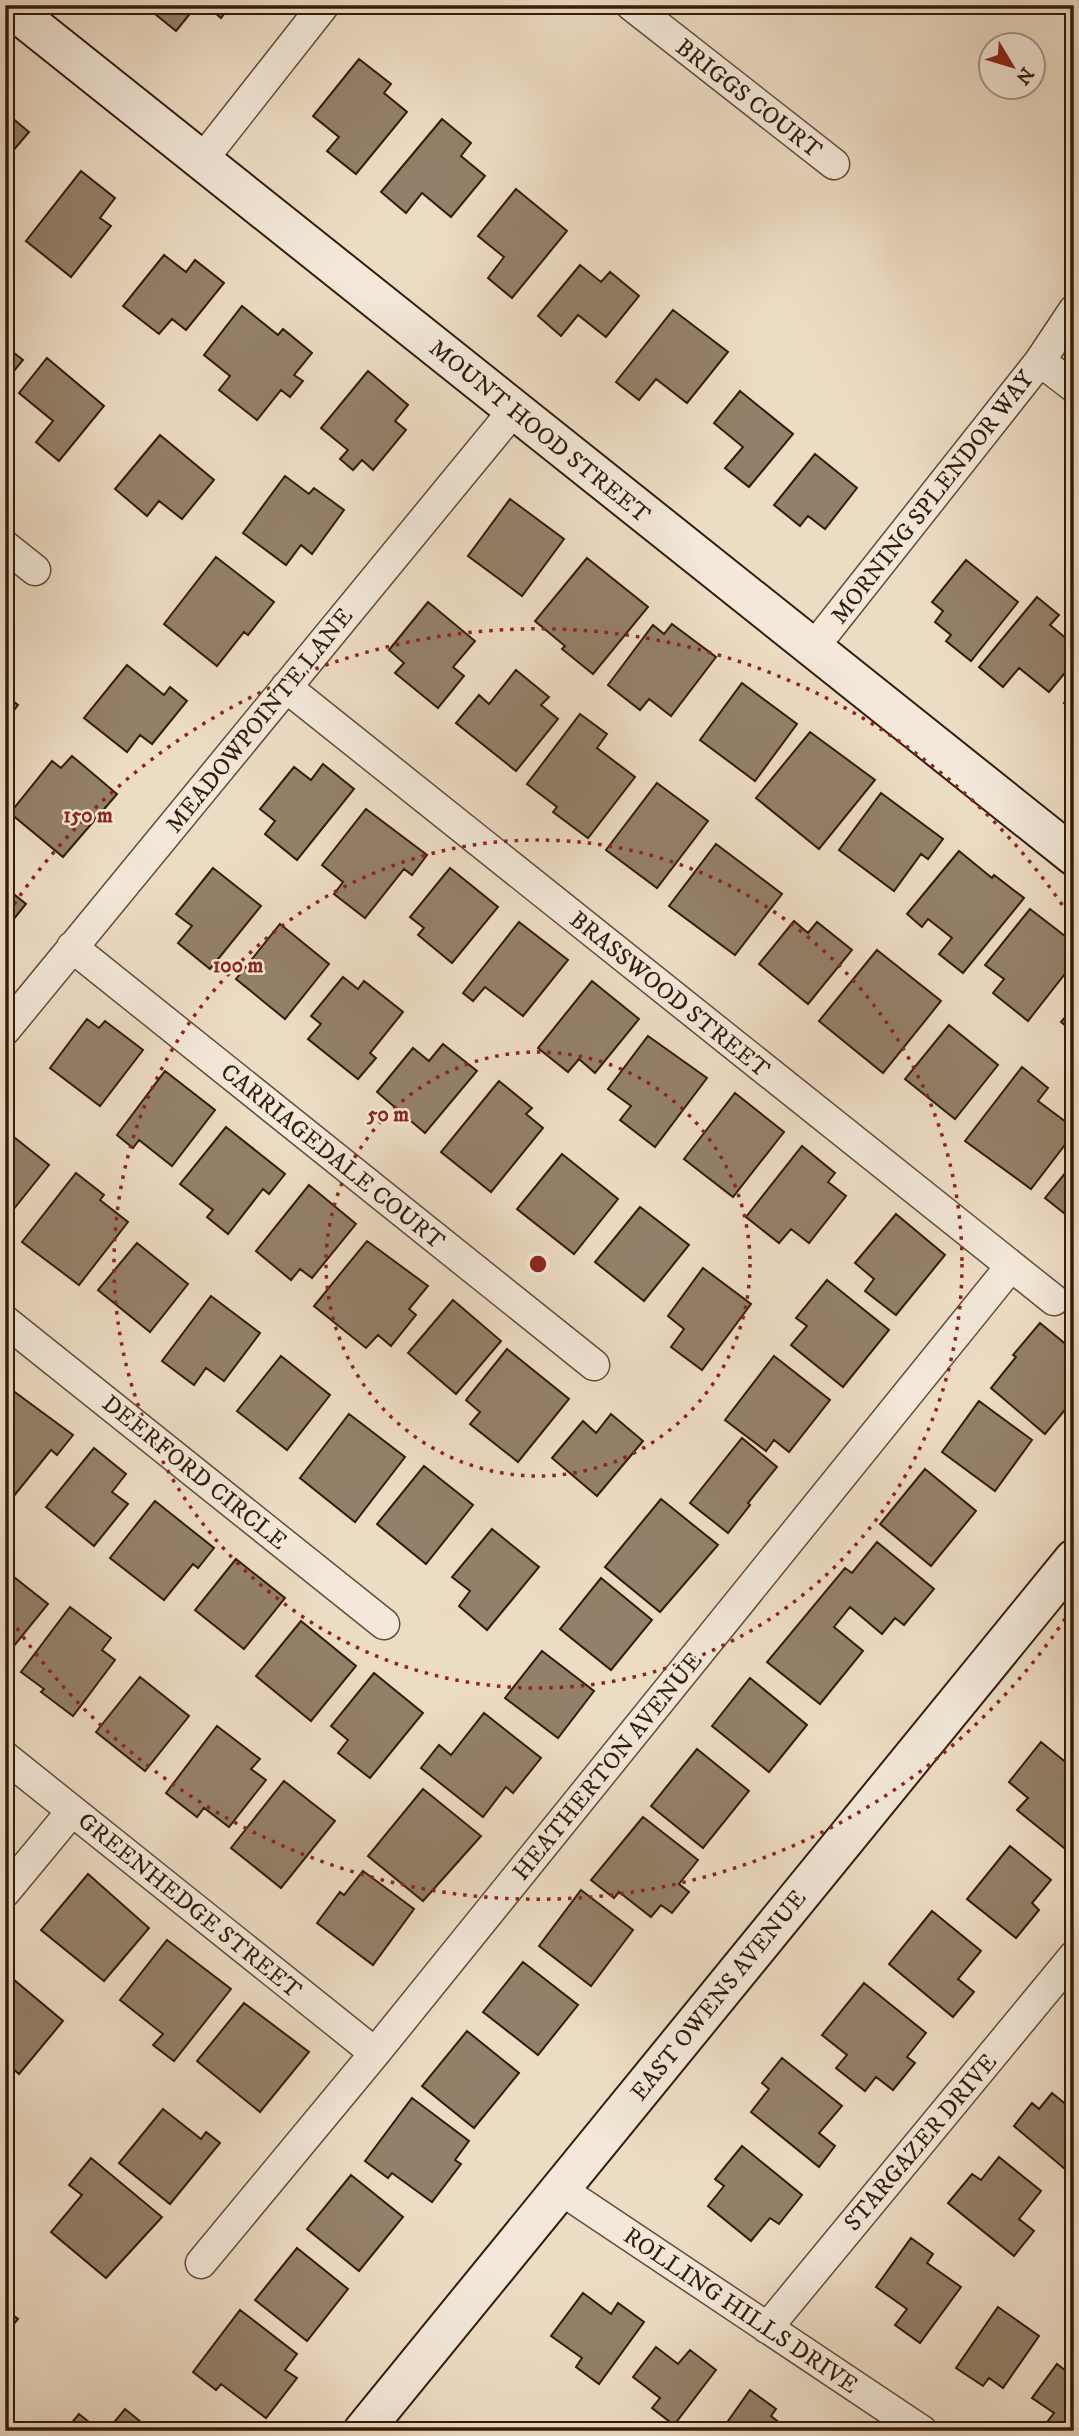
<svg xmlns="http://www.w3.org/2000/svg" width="1079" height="2436" font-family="'IM FELL DW Pica',serif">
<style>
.building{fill:#94806a;stroke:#331c09;stroke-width:2}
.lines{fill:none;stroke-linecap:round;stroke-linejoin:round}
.street-casing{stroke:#624c38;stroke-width:33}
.secondary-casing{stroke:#331c09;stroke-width:42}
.street{stroke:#f3e8d9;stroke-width:30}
.secondary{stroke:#f3e8d9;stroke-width:38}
.ring{fill:none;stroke:#8f2418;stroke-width:3.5;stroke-dasharray:3.5 7}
.labels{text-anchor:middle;stroke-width:5;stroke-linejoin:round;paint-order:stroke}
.street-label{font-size:24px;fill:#331c09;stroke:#f3e8d9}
.centre{fill:#8f2418;stroke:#f3e8d9;stroke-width:3.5}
.ring-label{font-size:21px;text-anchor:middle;font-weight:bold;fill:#8f2418;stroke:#f3e8d9;stroke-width:5;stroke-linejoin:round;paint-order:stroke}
</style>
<rect width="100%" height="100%" fill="#eddcc4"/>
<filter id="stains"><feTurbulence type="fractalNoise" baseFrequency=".00286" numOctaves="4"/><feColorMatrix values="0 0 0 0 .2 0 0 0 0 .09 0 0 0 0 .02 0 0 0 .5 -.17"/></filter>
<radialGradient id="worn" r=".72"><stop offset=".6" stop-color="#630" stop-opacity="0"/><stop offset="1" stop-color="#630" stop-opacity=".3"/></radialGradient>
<!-- building -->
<path class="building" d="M144,5H197L176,31Z
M206,5H231L221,18Z
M359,59L391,84L384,93L407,112L356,174L327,151L339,137L313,116Z
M5,112L29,132L5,160Z
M442,119L471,143L461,156L485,176L451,217L422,193L406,213L381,192Z
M81,171L115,198L100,218L111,226L71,277L26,241Z
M516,189L567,231L512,298L488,278L504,257L478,236Z
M164,255L186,272L195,260L224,283L186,330L172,319L159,334L123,306Z
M580,265L601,282L610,272L639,296L606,337L578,315L561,336L538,316Z
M242,306L278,335L283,329L312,353L294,375L303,381L290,397L281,390L257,420L219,390L230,376L204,355Z
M673,310L728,352L687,403L656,379L639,400L616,382Z
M5,346L23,360L5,382Z
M47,358L104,406L59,461L36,442L53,421L19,393Z
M368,371L408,405L395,421L406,430L373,470L362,460L353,470L340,459L348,450L321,428Z
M740,391L793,434L749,487L725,468L743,447L714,423Z
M160,435L214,480L182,519L159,501L147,516L115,489Z
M815,454L857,488L825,529L808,516L800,526L774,505Z
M285,476L309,494L314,488L344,510L312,554L301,545L286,565L243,533Z
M510,499L564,539L522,596L468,556Z
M216,557L274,602L248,635L244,632L217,666L164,624Z
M587,558L648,607L593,674L562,649L565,646L535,621Z
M966,560L1018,602L971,661L946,641L951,635L935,622L943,611L932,602Z
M1037,597L1059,615L1050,625L1074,645V662L1049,692L1019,668L1003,687L979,667Z
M428,602L475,641L453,667L464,676L438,708L395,673L404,663L389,650Z
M672,624L716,657L671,716L649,699L640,710L608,685L653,625L664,634Z
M127,665L164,695L170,687L187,701L152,744L140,735L127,752L84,718Z
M516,670L549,697L541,705L558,719L516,771L456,723L479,695L489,704Z
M742,683L797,724L755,781L700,740Z
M1074,690V711L1064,703Z
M5,695L18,705L5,722Z
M580,714L607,734L597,748L635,777L588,838L553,812L557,807L527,784Z
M810,732L875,780L819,849L756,798Z
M72,756L117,794L63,857L10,813L52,761L61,768Z
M323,764L354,789L297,860L265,834L275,821L260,809L294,767L311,780Z
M657,783L708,821L657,888L606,850Z
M881,793L943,839L928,859L921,854L894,891L839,850Z
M366,809L427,855L412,875L404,869L365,918L334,894L343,882L322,865Z
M716,844L782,894L735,955L669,906Z
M959,851L992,878L994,875L1024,898L963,973L939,954L952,938L928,919L922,927L907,914Z
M213,868L261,906L210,969L178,943L192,926L176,914Z
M450,868L498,907L452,963L418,935L424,928L410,917Z
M5,887L26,904L5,930Z
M1030,909L1074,943V974L1068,970L1028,1021L993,993L1004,979L985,965Z
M794,921L808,933L817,922L852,950L808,1004L759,964Z
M519,922L568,960L523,1016L485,987L473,1001L463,993Z
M280,924L329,964L285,1019L236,979Z
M877,950L941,1001L883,1073L819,1021Z
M343,977L358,989L364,981L403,1012L370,1053L376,1058L358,1079L308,1039L321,1024L311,1016Z
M592,981L639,1019L595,1073L579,1059L568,1072L538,1048Z
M1074,1007V1033L1061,1022Z
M87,1019L99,1028L105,1021L143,1050L100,1106L50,1068Z
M949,1025L998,1065L955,1119L905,1079Z
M648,1036L707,1078L655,1147L620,1120L631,1106L608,1089Z
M1074,1042V1057L1066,1051Z
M443,1044L477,1071L425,1133L377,1092L413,1048L429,1061Z
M1022,1067L1048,1088L1038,1101L1074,1128V1133L1031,1189L965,1141Z
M165,1071L215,1110L172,1166L139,1140L133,1148L117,1135Z
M499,1081L532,1108L526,1114L543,1128L491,1192L441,1152Z
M735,1093L784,1132L733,1197L684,1159Z
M226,1127L285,1174L269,1194L263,1189L228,1234L207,1217L213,1210L180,1184Z
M5,1130L49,1165L5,1220Z
M802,1146L835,1173L828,1182L846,1196L809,1243L791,1229L779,1243L746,1217Z
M562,1154L618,1199L574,1254L517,1209Z
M1074,1162V1221L1045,1198Z
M76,1173L104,1195L100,1200L128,1222L79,1285L22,1242Z
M309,1185L356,1224L312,1278L300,1269L291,1280L256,1251Z
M640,1207L689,1245L644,1301L595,1262Z
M896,1214L945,1255L896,1315L865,1291L874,1279L855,1263Z
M367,1241L428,1286L409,1309L416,1315L391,1346L378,1335L366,1348L314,1306Z
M137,1243L188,1284L150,1332L98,1290Z
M703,1268L751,1304L702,1370L671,1347L684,1329L668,1316Z
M827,1280L889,1330L843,1387L791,1345L807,1326L796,1318Z
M211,1296L260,1333L224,1381L206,1368L194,1385L162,1361Z
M453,1300L501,1341L456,1394L408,1353Z
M1040,1323L1074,1351V1399L1045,1434L991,1388L1016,1357L1013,1355Z
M507,1349L569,1399L518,1462L470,1424L480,1412L466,1400Z
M281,1356L330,1395L287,1450L237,1411Z
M774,1356L830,1400L789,1452L774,1440L766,1451L725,1420Z
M12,1390L73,1435L57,1455L51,1450L13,1497L5,1491V1399Z
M979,1401L1032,1440L995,1491L942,1452Z
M349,1414L405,1457L355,1522L300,1478Z
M611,1414L643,1441L597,1496L552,1458L583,1421L596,1433Z
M742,1438L777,1467L748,1503L750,1505L728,1533L690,1503Z
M94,1448L126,1474L112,1492L128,1504L94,1546L46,1507Z
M424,1466L473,1505L426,1564L377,1524Z
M925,1469L976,1511L931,1566L880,1524Z
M661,1499L718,1545L660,1612L605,1567Z
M155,1501L214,1548L198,1568L193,1564L164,1600L110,1558Z
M492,1529L539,1567L487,1630L459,1606L470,1591L452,1577Z
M877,1542L934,1589L904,1625L895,1618L882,1634L850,1607L834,1627L863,1651L820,1704L767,1662L845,1568L852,1573Z
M236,1559L285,1598L244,1649L195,1610Z
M5,1570L48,1604L5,1657Z
M601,1578L652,1620L611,1670L560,1629Z
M70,1607L111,1638L102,1650L115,1660L73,1716L41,1692L44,1689L21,1672Z
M301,1621L356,1666L311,1721L256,1676Z
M542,1651L594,1691L558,1738L505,1698Z
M374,1673L423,1713L370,1778L338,1753L348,1740L331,1726Z
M140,1677L189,1716L145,1771L96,1732Z
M750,1678L807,1725L769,1772L712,1726Z
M484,1713L541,1758L513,1793L506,1787L483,1817L421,1768L439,1745L451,1755Z
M217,1726L260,1759L251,1769L266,1780L229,1827L204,1808L197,1817L166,1793Z
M1041,1742L1074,1769V1856L1017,1810L1028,1798L1009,1782Z
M697,1749L749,1791L703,1848L651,1806Z
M284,1781L335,1821L281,1888L231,1848Z
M423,1789L481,1836L423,1901L368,1856Z
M643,1817L698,1860L679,1884L689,1892L672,1913L661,1905L651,1917L619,1892L614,1898L591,1880Z
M1010,1846L1051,1880L1032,1903L1039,1910L1016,1938L967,1899Z
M363,1871L414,1909L373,1965L317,1923L340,1892L344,1895Z
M88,1874L149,1928L104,1981L41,1930Z
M581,1890L633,1930L591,1986L539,1946Z
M932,1911L981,1951L958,1979L974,1992L953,2017L889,1964Z
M167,1940L231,1989L174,2061L153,2045L163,2034L120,2000Z
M523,1962L578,2005L538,2055L483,2012Z
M13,1979L63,2021L19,2074L5,2062V1989Z
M864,1983L926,2033L907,2057L915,2063L893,2090L876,2077L865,2091L836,2068L847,2055L822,2035Z
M244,2003L309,2052L260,2112L197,2061Z
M467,2031L519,2073L474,2128L422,2086Z
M782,2058L842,2106L819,2133L835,2146L819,2167L751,2112L769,2089L762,2083Z
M1052,2093L1074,2111L1072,2175L1014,2126L1032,2103L1039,2109Z
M412,2098L469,2141L455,2160L461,2164L432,2202L392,2173L388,2178L365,2161Z
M163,2109L201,2139L206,2132L220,2143L170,2204L119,2163Z
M742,2146L802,2195L779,2224L770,2218L751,2241L708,2206L724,2186L715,2179Z
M999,2157L1041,2191L1019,2219L1034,2231L1014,2256L948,2203L972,2174L981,2180Z
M91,2158L162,2217L106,2278L51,2232L82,2195L69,2185Z
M351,2175L403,2217L359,2271L307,2229Z
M911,2238L933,2254L927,2263L961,2287L920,2343L895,2325L907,2309L876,2287Z
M297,2248L348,2289L307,2341L255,2300Z
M583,2293L611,2314L618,2303L644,2322L599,2384L576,2367L582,2358L551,2336Z
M998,2307L1039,2336L1003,2388L989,2378L983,2386L956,2368Z
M5,2309L18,2319L5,2335Z
M240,2310L297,2354L285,2370L297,2378L266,2418L221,2384L216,2390L193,2372Z
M656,2347L678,2364L690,2350L716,2370L674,2425L652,2408L660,2398L633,2377Z
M1057,2364L1074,2377V2431H1051L1044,2426L1054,2413L1032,2398Z
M750,2390L776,2409L771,2416L786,2428L784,2431H721Z
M125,2409L152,2431H107Z
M79,2414L100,2431H65Z"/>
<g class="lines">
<defs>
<path id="street" d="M631,5L834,164
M202,160L324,5
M1040,361L1074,387
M5,546L35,570
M813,648L1040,361L1074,310
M286,687L1054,1300
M72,947L594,1365
M5,1030L514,410
M5,1321L384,1624
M5,1757L375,2053
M5,1892L72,1811
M560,2189L922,2431
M201,2263L375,2053L1011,1266
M767,2328L1074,1956"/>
<path id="secondary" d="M7,5L1074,856
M363,2431L1074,1559"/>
</defs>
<!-- street casing -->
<use href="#street" class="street-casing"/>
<!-- secondary casing -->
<use href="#secondary" class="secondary-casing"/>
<!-- street -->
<use href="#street" class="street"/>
<!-- secondary -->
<use href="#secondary" class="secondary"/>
</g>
<!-- distance rings -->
<g class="ring">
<circle cx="538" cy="1264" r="212"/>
<circle cx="538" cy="1264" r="424"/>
<path d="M1071 1610A636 636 0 0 1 8 1615M8 913A636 636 0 0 1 1071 918"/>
</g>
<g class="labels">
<!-- street labels -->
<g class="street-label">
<text transform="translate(749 98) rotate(38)" y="8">BRIGGS COURT</text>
<text transform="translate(540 431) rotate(39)" y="8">MOUNT HOOD STREET</text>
<text transform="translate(932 497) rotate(-52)" y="8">MORNING SPLENDOR WAY</text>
<text transform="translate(259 720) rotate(-51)" y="8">MEADOWPOINTE LANE</text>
<text transform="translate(670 994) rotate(39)" y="8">BRASSWOOD STREET</text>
<text transform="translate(333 1156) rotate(39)" y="8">CARRIAGEDALE COURT</text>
<text transform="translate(195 1472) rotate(39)" y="8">DEERFORD CIRCLE</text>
<text transform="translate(607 1766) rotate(-51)" y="8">HEATHERTON AVENUE</text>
<text transform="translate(190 1905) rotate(39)" y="8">GREENHEDGE STREET</text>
<text transform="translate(718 1995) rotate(-51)" y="8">EAST OWENS AVENUE</text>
<text transform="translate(920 2142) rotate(-50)" y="8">STARGAZER DRIVE</text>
<text transform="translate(741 2310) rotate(34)" y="8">ROLLING HILLS DRIVE</text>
</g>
</g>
<circle cx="538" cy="1264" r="10" class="centre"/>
<g class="ring-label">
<text x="88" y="822">150 m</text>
<text x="238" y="972">100 m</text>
<text x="388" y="1121">50 m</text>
</g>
<!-- margin -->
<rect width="1079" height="2436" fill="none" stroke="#eddcc4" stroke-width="28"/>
<rect x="7" y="7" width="1065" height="2422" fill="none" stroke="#331c09" stroke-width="3.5"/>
<rect x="14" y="14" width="1051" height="2408" fill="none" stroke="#331c09" stroke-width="2"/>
<!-- north arrow -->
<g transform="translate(1012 66) rotate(128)"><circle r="33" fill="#f3e8d9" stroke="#a69686" stroke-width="2"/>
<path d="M0-5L12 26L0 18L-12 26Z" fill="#8f2418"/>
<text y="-10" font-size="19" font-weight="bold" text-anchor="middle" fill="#331c09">N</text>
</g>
<rect width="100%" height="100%" filter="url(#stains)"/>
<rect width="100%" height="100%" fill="url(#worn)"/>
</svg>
